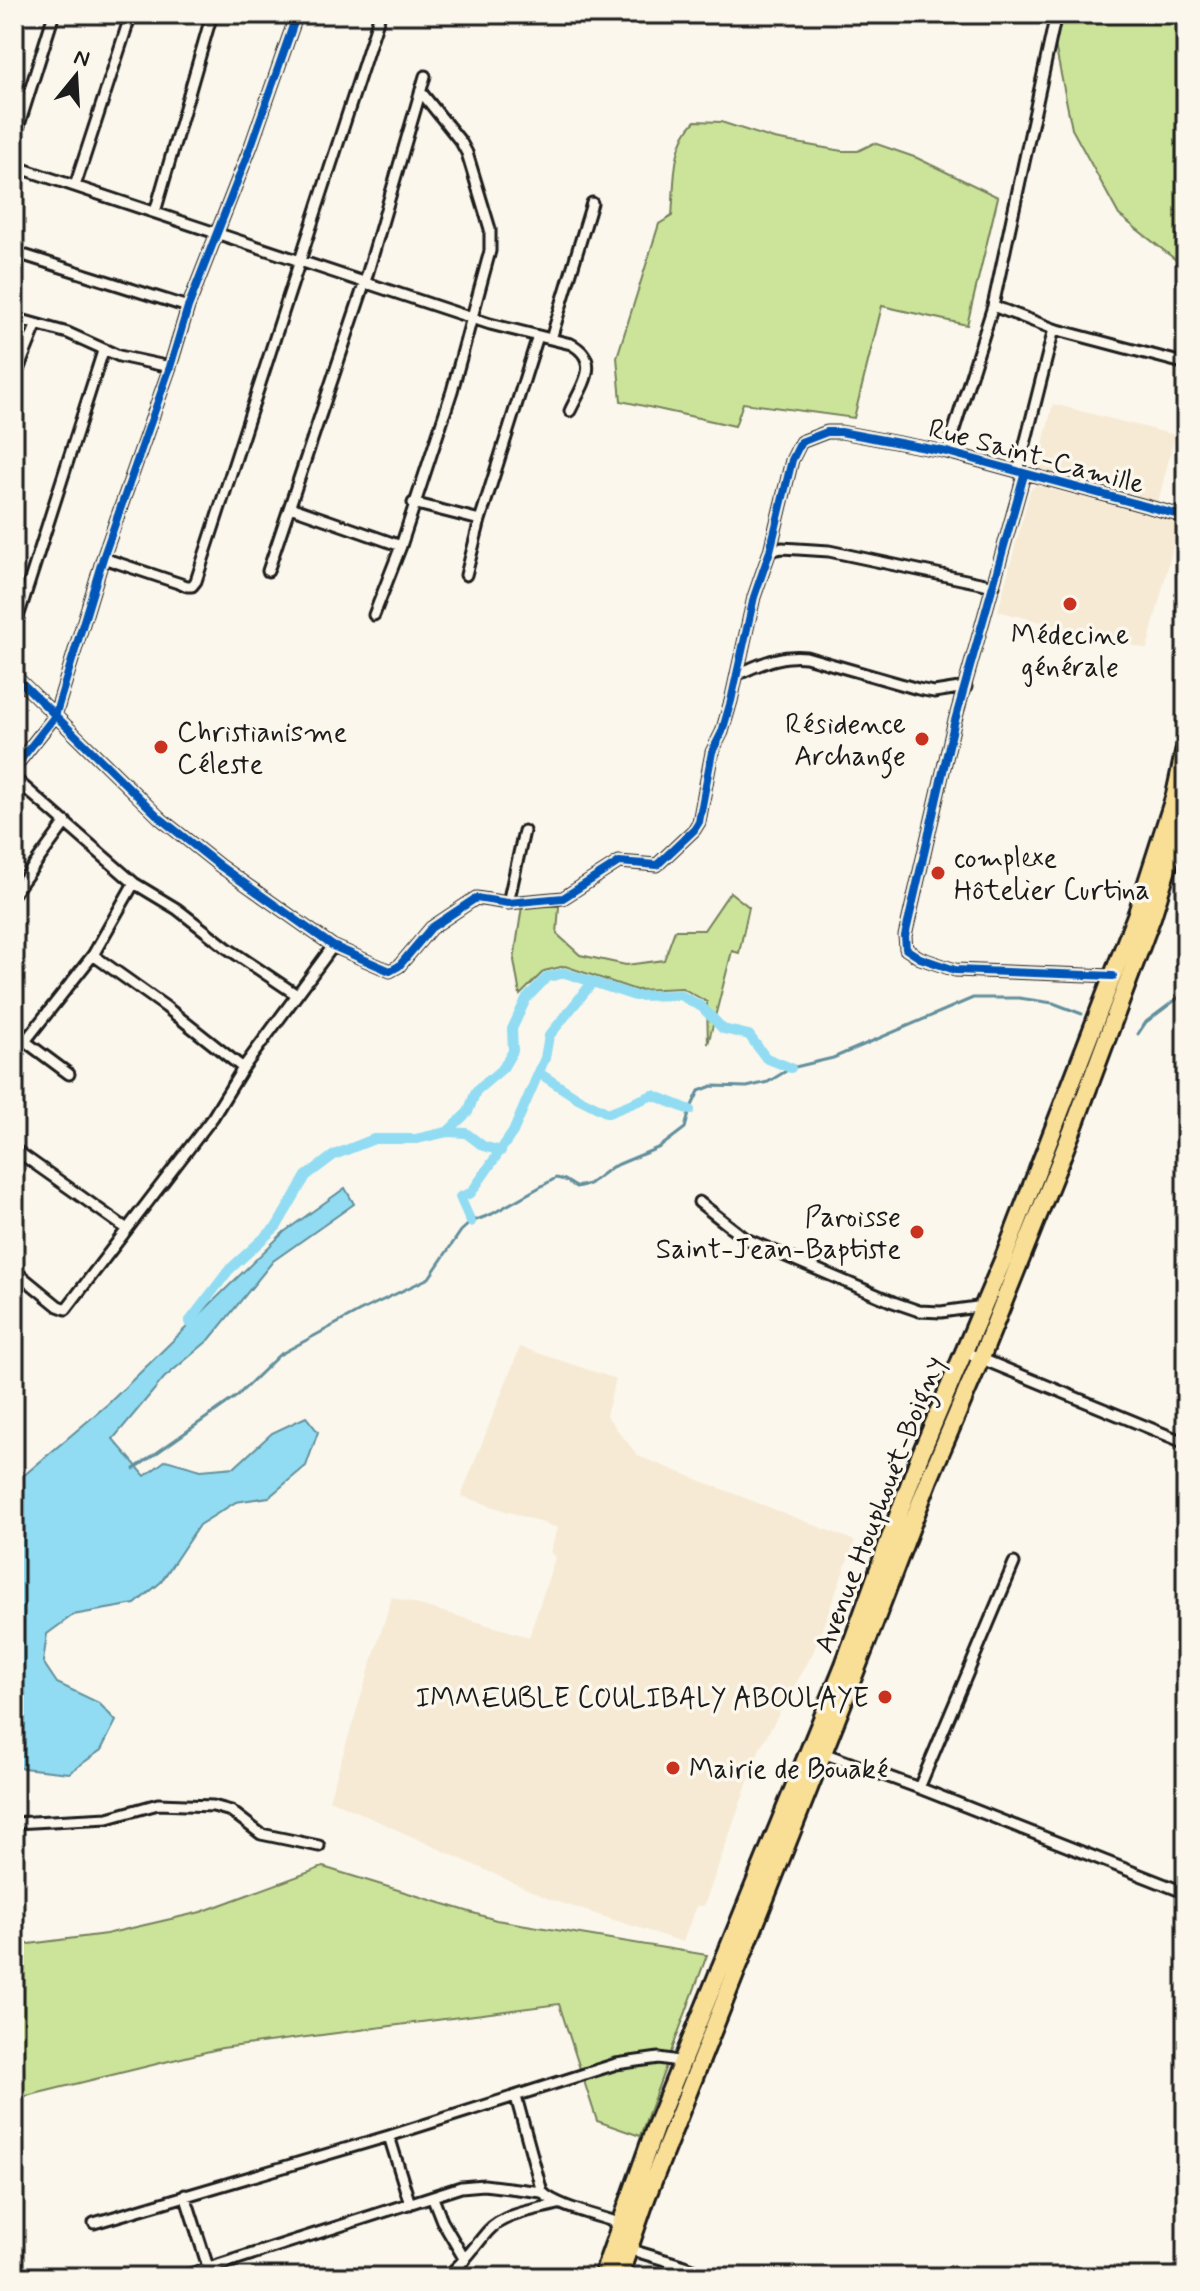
<svg xmlns="http://www.w3.org/2000/svg" width="1200" height="2291" font-family="Mynerve,sans-serif">
<style>
.built{fill:#f6ead4}
.green{fill:#cce49a;stroke:#74805b;stroke-width:2}
.water{fill:#91dcf2;stroke:#628f9c;stroke-width:2}
.lines{fill:none;stroke-linecap:round;stroke-linejoin:round}
.stream{stroke:#628f9c;stroke-width:3}
.canal{stroke:#91dcf2;stroke-width:10}
.street-casing{stroke:#1c1c1c;stroke-width:15}
.highway-casing{stroke:#1c1c1c;stroke-width:22}
.street{stroke:#fbf7ec;stroke-width:9}
.highway{stroke:#f9df96;stroke-width:16}
.cycleway-casing{stroke:#fbf7ec;stroke-width:13}
.cycleway{stroke:#0057b8;stroke-width:8}
.poi-dot{fill:#c8321e;stroke:#fbf7ec;stroke-width:3}
.labels{text-anchor:middle;stroke-width:7;stroke-linejoin:round;paint-order:stroke}
.street-label{font-size:28px;fill:#1c1c1c;stroke:#fbf7ec}
.poi-label{font-size:28px;fill:#1c1c1c;stroke:#fbf7ec;text-anchor:end}
</style>
<rect width="100%" height="100%" fill="#fbf7ec"/>
<filter id="ink" filterUnits="userSpaceOnUse"><feTurbulence type="fractalNoise" baseFrequency=".0125" numOctaves="2"/><feDisplacementMap in="SourceGraphic" scale="16" xChannelSelector="R" yChannelSelector="G"/><feConvolveMatrix kernelMatrix="1 2 1 2 8 2 1 2 1" color-interpolation-filters="sRGB"/></filter>
<g filter="url(#ink)">
<!-- built -->
<path class="built" d="M1053,404L1175,435L1158,502L1039,469L1038,463Z
M1035,485L1179,523L1147,649L998,611L1030,490Z
M520,1347L616,1379L606,1415L638,1456L855,1541L813,1653L760,1748L704,1906H696L683,1942L549,1899L329,1799L392,1597L529,1637L555,1558L550,1552L558,1528L461,1496Z"/>
<!-- green -->
<path class="green" d="M1064,14H1186V268L1119,215L1072,129L1054,40Z
M695,121L721,122L774,139L842,151H858L874,143L917,158L998,197L967,325L882,306L854,418L743,403L735,426L621,401L617,357L659,224L672,216C675,184 671,145 695,121Z
M730,892L749,907L739,953L732,951L708,1044L707,1002L682,988L636,990L565,966L544,971L520,995L514,960L522,906H559L557,934L580,955L626,965L664,960L675,930H704Z
M323,1867L496,1920L707,1955L640,2136L597,2121L559,2004L222,2048L14,2099V1946L106,1934L201,1912Z"/>
<!-- water -->
<path class="water" d="M345,1188L354,1204L273,1261L210,1339L164,1378L113,1439L145,1476L166,1460L201,1470L235,1467L272,1433L306,1417L318,1432L306,1466L269,1497L236,1502L199,1525L161,1582L135,1604L73,1615L47,1634L43,1662L57,1683L99,1703L116,1721L101,1750L69,1773L14,1767V1478L22,1477L109,1403L284,1232Z"/>
<g class="lines">
<!-- stream -->
<path class="stream" d="M1138,1034L1146,1022L1186,992
M134,1469L237,1396L279,1355L360,1311L429,1278L461,1231L471,1222L492,1214L556,1178L565,1180L576,1187L589,1184L612,1167L660,1147L685,1128L690,1110L699,1091L712,1086L747,1087L768,1082L791,1068L833,1058L973,998H1019L1053,1003L1082,1014"/>
<!-- canal -->
<path class="canal" d="M539,1073L576,1097L608,1113L653,1095L690,1110
M447,1132L468,1112L476,1091L503,1068L513,1051L512,1029L526,999L547,977L565,973L635,996L680,995L702,1007L723,1029L749,1035L766,1058L791,1068
M471,1222L460,1197L471,1193L513,1132L545,1058L549,1036L592,983
M189,1322L229,1270L277,1226L306,1176L334,1155L374,1139H416L447,1132L466,1133L483,1146L501,1151"/>
<defs>
<path id="street" d="M14,141L54,14
M14,166L490,324L571,344C603,361 581,387 570,411
M75,186L131,14
M155,212L212,14
M14,252L188,307
M993,306L1054,329L1183,363
M14,318L68,333L119,356L170,367
M551,339L592,203
M14,380L36,326
M947,452L993,306L1056,14
M1018,472L1054,329
M1024,475L954,724L905,936L906,949L920,958L955,970L1113,976
M413,503L480,520
M290,507L401,546
M770,551L782,548L829,551L994,586
M103,558L187,586H192L196,581L380,14
M268,571L365,282L425,76
M466,575L480,520L538,336
M374,615L401,546L452,391L490,251V229L467,153L461,142L421,92
M14,630L103,351
M738,674C761,664 780,654 806,657L918,689L934,692L966,687
M14,675L161,819L220,866L333,946L390,971L399,966L431,928L476,898L508,903L563,898L619,862L657,865L694,830L699,822L712,752L722,732L731,701L754,597L770,551L792,460L801,442L827,432H841L947,452L1186,517
M14,768L55,716L103,558L170,367L188,307L251,146L297,14
M14,778L134,883L177,909L227,948L297,995
M14,893L66,822
M508,903L524,831
M93,955L166,1007L243,1068
M14,1033L69,1074
M26,1040L93,955L134,883
M14,1149L127,1229
M699,1202L746,1239L893,1302L919,1311L941,1312L984,1306
M14,1270L58,1306L66,1309L213,1117L243,1068L333,946
M965,1352L1186,1443
M823,1753L919,1788L1186,1893
M919,1788L1014,1563
M14,1823L108,1818L158,1804L213,1806L231,1811L261,1834L319,1846
M516,2097L542,2192C554,2206 600,2216 619,2223
M389,2136L410,2204
M185,2195L208,2267
M433,2198L442,2221L465,2260
M94,2223L389,2136L616,2064L659,2058L684,2062
M628,2249L685,2266L714,2277
M181,2277L461,2187L484,2185L542,2192
M446,2277C464,2263 474,2247 488,2231C504,2213 536,2210 558,2204"/>
<path id="highway" d="M602,2277L655,2128L844,1665L919,1458L1003,1260L1137,913L1175,795L1186,744
M619,2277L647,2196L865,1647L930,1477L981,1358L1074,1126L1152,917L1186,808"/>
</defs>
<!-- street casing -->
<use href="#street" class="street-casing"/>
<!-- highway casing -->
<use href="#highway" class="highway-casing"/>
<!-- street -->
<use href="#street" class="street"/>
<!-- highway -->
<use href="#highway" class="highway"/>
<defs>
<path id="cycleway" d="M1024,475L954,724L905,936L906,949L920,958L955,970L1113,976
M14,675L161,819L220,866L333,946L390,971L399,966L431,928L476,898L508,903L563,898L619,862L657,865L694,830L699,822L712,752L722,732L731,701L754,597L770,551L792,460L801,442L827,432H841L947,452L1186,517
M14,768L55,716L103,558L170,367L188,307L251,146L297,14"/>
</defs>
<!-- cycleway casing -->
<use href="#cycleway" class="cycleway-casing"/>
<!-- cycleway -->
<use href="#cycleway" class="cycleway"/>
</g>
</g>
<!-- markers -->
<g class="poi-dot">
<circle cx="1070" cy="604" r="8"/>
<circle cx="922" cy="739" r="8"/>
<circle cx="161" cy="747" r="8"/>
<circle cx="938" cy="873" r="8"/>
<circle cx="917" cy="1232" r="8"/>
<circle cx="885" cy="1697" r="8"/>
<circle cx="673" cy="1768" r="8"/>
</g>
<g class="labels">
<!-- street labels -->
<g class="street-label">
<text transform="translate(1037 455) rotate(15)" y="10">Rue Saint-Camille</text>
<text transform="translate(878 1504) rotate(-69)" y="10">Avenue Houphouët-Boigny</text>
</g>
<!-- poi labels -->
<g class="poi-label">
<text x="1070" y="644" text-anchor="middle">Médecine<tspan x="1070" dy="32">générale</tspan></text>
<text x="906" y="733">Résidence<tspan x="906" dy="32">Archange</tspan></text>
<text x="177" y="741" text-anchor="start">Christianisme<tspan x="177" dy="32">Céleste</tspan></text>
<text x="954" y="867" text-anchor="start">complexe<tspan x="954" dy="32">Hôtelier Curtina</tspan></text>
<text x="901" y="1226">Paroisse<tspan x="901" dy="32">Saint-Jean-Baptiste</tspan></text>
<text x="869" y="1707">IMMEUBLE COULIBALY ABOULAYE</text>
<text x="689" y="1778" text-anchor="start">Mairie de Bouaké</text>
</g>
</g>
<!-- margin -->
<rect width="1200" height="2291" fill="none" stroke="#fbf7ec" stroke-width="48"/>
<rect x="24" y="24" width="1152" height="2243" fill="none" stroke="#1c1c1c" stroke-width="3" filter="url(#ink)"/>
<!-- north arrow -->
<g transform="translate(76 76) rotate(18)" stroke="#fbf7ec" stroke-width="6" paint-order="stroke">
<path d="M0-6L14 30L0 20L-14 30Z" fill="#1c1c1c"/>
<text y="-12" font-size="22" font-weight="bold" text-anchor="middle" fill="#1c1c1c">N</text>
</g>
</svg>
